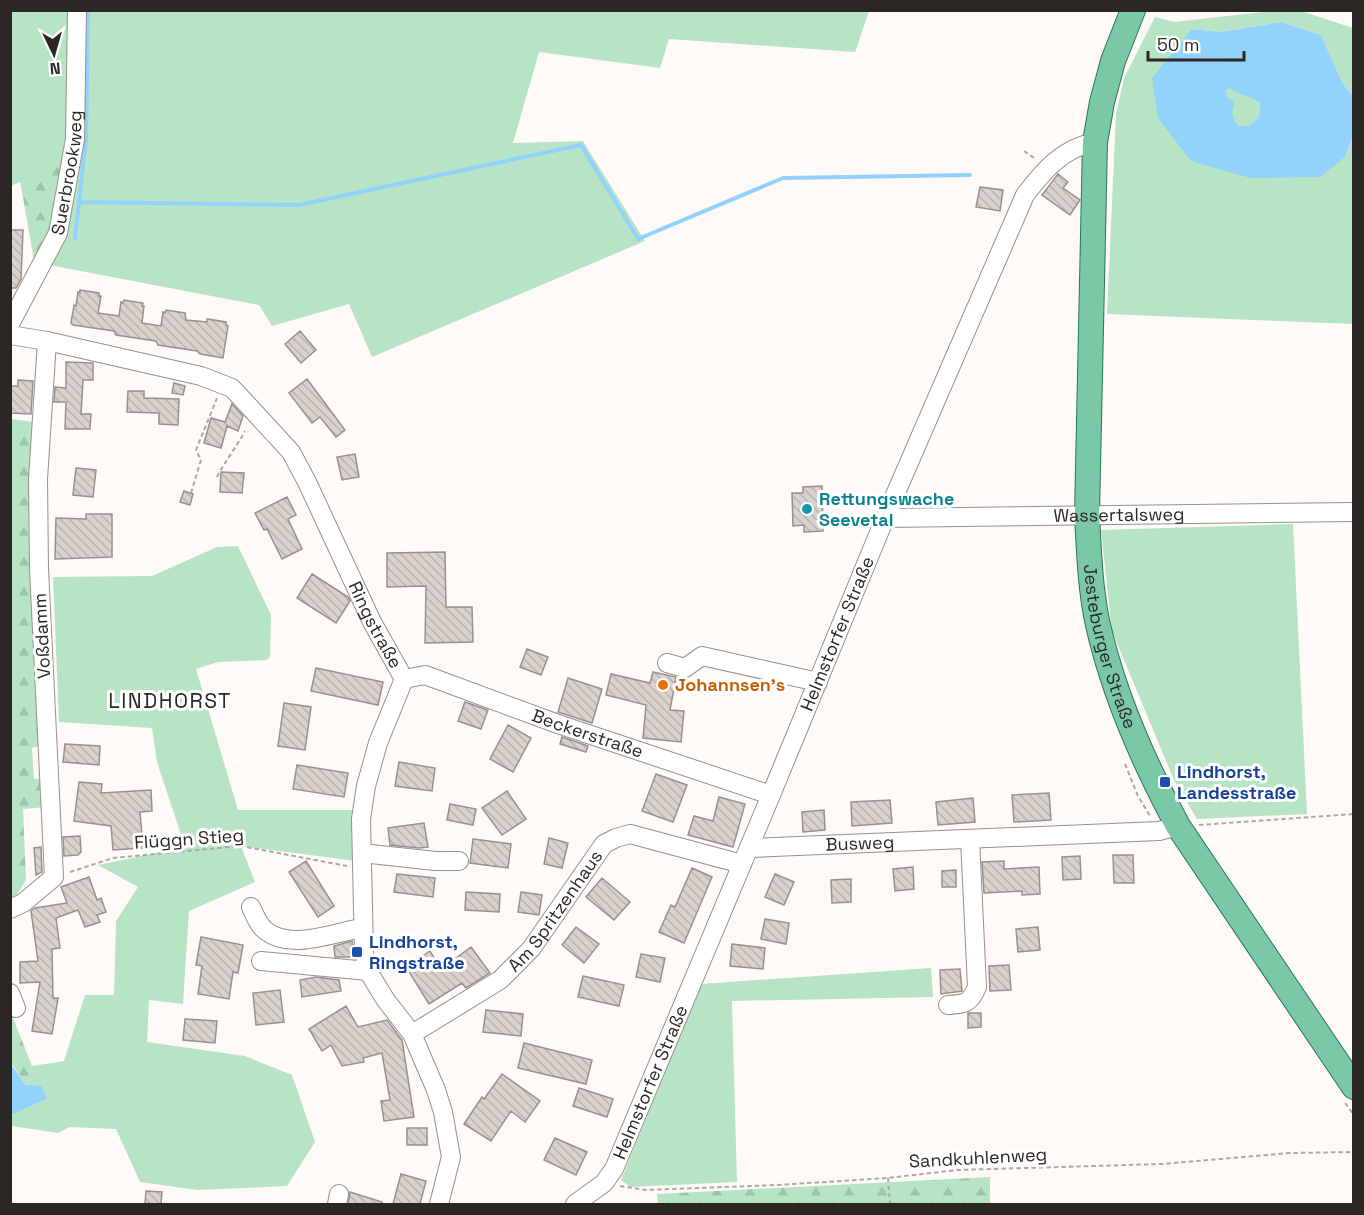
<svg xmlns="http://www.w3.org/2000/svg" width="1364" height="1215" font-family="'Space Grotesk',sans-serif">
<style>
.grass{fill:#b7e4c4}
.forest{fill:url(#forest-firs)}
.water{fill:#92d1fa;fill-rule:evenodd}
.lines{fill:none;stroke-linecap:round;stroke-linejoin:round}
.stream{stroke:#92d1fa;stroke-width:4}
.building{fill:url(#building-back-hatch);stroke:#97908b;stroke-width:1.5}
.minor-casing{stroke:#97908b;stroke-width:20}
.major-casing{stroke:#257854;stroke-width:26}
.path{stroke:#aca8a5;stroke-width:2;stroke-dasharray:4.5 3;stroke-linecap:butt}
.minor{stroke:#fff;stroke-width:18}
.major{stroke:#7bc8a7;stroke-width:24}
.culture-dot{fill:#0f9aa8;stroke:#fff;stroke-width:2}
.food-dot{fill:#e8710a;stroke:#fff;stroke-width:2}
.transit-dot{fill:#1a4fb4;stroke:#fff;stroke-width:2}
.labels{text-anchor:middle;stroke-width:6;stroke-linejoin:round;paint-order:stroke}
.street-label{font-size:18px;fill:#2a2725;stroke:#fff}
.culture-label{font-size:18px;font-weight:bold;fill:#0d838f;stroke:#fff;text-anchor:start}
.food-label{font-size:18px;font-weight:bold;fill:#c56008;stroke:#fff;text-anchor:start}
.transit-label{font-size:18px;font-weight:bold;fill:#164399;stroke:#fff;text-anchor:start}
.quarter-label{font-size:21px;letter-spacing:1.5px;fill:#2a2725;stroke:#fff}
</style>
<defs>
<pattern id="forest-firs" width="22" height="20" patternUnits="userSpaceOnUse" patternTransform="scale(1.5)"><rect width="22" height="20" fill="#b7e4c4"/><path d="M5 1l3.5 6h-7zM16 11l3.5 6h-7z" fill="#9ec4a8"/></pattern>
<pattern id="building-back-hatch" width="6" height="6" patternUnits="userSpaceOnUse" patternTransform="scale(1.5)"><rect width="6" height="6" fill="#d9d1cc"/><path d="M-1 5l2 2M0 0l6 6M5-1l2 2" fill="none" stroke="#bab3af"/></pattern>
</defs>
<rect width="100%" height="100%" fill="#fffaf7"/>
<!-- grass -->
<path class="grass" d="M11,11H70L65,162L11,186Z
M84,11H869L855,52L669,39L660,68L539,52L513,143L583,141L645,241L372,357L349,304L272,326L259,305L49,265Z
M1273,11H1301L1353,28V96L1343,84L1321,35L1281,22L1221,32L1192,29L1225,169L1250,178L1345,157L1353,136V324L1107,314L1116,114L1124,78L1155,17L1174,22Z
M1230,87C1240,94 1252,95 1260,103L1259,117L1249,126H1239L1233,119L1225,91Z
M1293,524L1307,814L1197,819L1174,780L1112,631L1101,530Z
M238,546L271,615L270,657L267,660L218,662L196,669L238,810H353L356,861L241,846L255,882L189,911L183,1004L149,1000L147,1042L245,1056L292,1075L315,1142L287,1186L197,1190L140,1182L116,1129L70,1127L58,1133L11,1126V1115L47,1099L26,1085L32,1066L64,1061L85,995H114L116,921L138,887L98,865L185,847L157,762L152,728L59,722L53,577L152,576L217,547Z
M931,968L933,997L732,1001L737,1182L630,1187L621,1180L700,984Z"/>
<!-- forest -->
<path class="forest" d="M65,162L51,232L34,261L20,180Z
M11,419L34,422L43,745L32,748L34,779L45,778L46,807L23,809L26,880L13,901L11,902Z
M10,1010L32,1066L26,1085L11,1063Z
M990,1177V1204H658L657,1194Z"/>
<!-- water -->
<path class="water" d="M1281,22L1321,35L1343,84L1353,96V136L1345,157L1320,177L1250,178L1191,161L1158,118L1152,78L1192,29L1221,32ZM1230,88C1239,96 1251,95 1260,103L1259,117L1249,126H1239C1231,117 1231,112 1235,102L1227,97L1225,91Z
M10,1063L26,1085L41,1086L47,1099L11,1115Z"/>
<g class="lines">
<!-- stream -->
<path class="stream" d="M79,202L299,205L581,145L638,239L783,178L970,175
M75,238L86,139L88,10"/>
</g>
<!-- building -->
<path class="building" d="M1058,174L1068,182L1063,188L1080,200L1070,215L1042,195Z
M980,187L1003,190L1000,211L976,207Z
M10,230H23L21,279L16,288H10Z
M80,290L99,293V296H101L98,313L119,316L121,302L123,303L124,300L143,303L142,306H144L142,323L161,326L163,312L165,313L166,310L185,313L186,320L207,322V319L226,322V325L228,326L223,358L200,354L197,351L158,345L156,341L116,335L114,331L73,325L71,323L74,305L76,306L78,292L80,293Z
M300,331L316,350L301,363L285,344Z
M66,362L93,363V380H83L81,414H91L90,429H65L66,402H54L55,387L66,388Z
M307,379L345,430L336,437L320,417L312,423L289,393Z
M18,380L33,381L31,414L10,413V386H18Z
M174,383L185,386L183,395L172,393Z
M128,391H144V398L179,399L178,425L159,424V413L127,412Z
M232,404L243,416L238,431L227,426L221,448L204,443L211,418L225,422Z
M355,454L359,477L342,480L337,457Z
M76,468L96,470L93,497L73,495Z
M221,472L244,473L242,493L220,492Z
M822,486L823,531L804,532V525L793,526L792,493H803V487Z
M184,491L193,494L190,505L180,502Z
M287,497L296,515L288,519L302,549L282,559L267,529L264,530L255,513Z
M86,514H112V557L55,559L56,518L86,519Z
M445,552L446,607H472L473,642L425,643L426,586L387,587V553Z
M312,574L348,597L350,601L336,623L297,598Z
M527,649L548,657L541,675L520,667Z
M316,668L383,682L378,705L311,691Z
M653,672L676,677L670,710L684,711L681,742L643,738L646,705L606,695L611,674L650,683Z
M568,678L602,689L592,723L558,712Z
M465,702L488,710L481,729L458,721Z
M284,703L311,707L305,750L278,746Z
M508,725L531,738L513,772L490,759Z
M562,737L588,746L586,752L560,744Z
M65,744L100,746L99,765L63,762Z
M399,762L435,768L432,791L395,786Z
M297,765L348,773L344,797L293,789Z
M656,774L687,785L673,822L642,811Z
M79,782L102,784L101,793L151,790L152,811L140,812L143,848L113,850L111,826L74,821Z
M507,791L526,819L502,835L482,808Z
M1049,793L1051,820L1014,822L1012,795Z
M719,797L745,804L733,847L688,835L694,816L713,821Z
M973,798L975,822L938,825L936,802Z
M890,800L892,823L852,826L851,802Z
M450,804L476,809L473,825L447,820Z
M824,810L825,830L803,832L802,812Z
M424,823L428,847L419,848L390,845L388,828Z
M80,836L81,852L78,855L64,856L63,837Z
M549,838L568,843L562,868L544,864Z
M473,839L511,844L508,868L470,863Z
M41,847L42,872L36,875L34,848Z
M1113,855H1133L1134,883H1114Z
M1080,856L1081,879L1063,880L1062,857Z
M306,861L334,906L318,917L289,872Z
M1004,861V869L1039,867L1040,894L1022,895V891L984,893L982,862Z
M913,867L914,889L895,891L893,869Z
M692,868L712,877L684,943L659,932L671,905L675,907Z
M956,870V887H942V871Z
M397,874L435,878L433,897L394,892Z
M775,874L794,882L784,905L765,897Z
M89,877L97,900L101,898L106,912L97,915L100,922L85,927L78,910L56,918L60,948L52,949L53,998H58L52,1034L32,1031L40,982L20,983V962L38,961L31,911L35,908L67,903L61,887Z
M602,878L630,902L614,920L586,897Z
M851,879V902L832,903L831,880Z
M466,892L500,894L499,912L465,910Z
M521,892L542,895L539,915L518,912Z
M765,919L789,923L786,944L761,939Z
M576,927L599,944L584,963L562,945Z
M1038,927L1040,950L1018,952L1016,929Z
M201,937L243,945L238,973L233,972L229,999L198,994L202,966L196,965Z
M352,941L354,957H335L334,946Z
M732,944L765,948L763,969L730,966Z
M471,947L490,973L466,988L462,983L429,1004L406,967L430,951L441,969Z
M641,954L665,958L660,982L636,977Z
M1009,965L1011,990L990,991L989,966Z
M960,969L962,991L941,994L940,970Z
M583,976L624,985L619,1006L578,997Z
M316,977L339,980L341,991L302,997L300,980Z
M280,990L284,1022L256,1025L253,993Z
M346,1006L358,1027L387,1020L402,1040L414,1117L384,1121L381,1101L390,1100L382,1053L363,1058L364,1062L342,1066L331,1045L322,1051L309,1029Z
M486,1010L523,1014L521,1036L483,1032Z
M968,1013H981V1027L968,1028Z
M185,1019L217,1021L215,1043L183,1040Z
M524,1043L592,1060L586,1084L518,1068Z
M502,1074L540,1101L525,1122L511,1111L491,1141L464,1124L482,1097L484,1099Z
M579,1088L613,1099L607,1117L573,1106Z
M407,1128H427V1145H407Z
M555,1138L587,1152L576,1175L544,1160Z
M401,1174L426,1181L420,1204H393Z
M146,1191L162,1192L161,1204H145Z
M350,1192L382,1202V1204H348Z"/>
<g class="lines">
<defs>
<g id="minor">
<path id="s1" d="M10,324L58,233L75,139L77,10"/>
<path id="s2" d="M10,335L47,341L201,376L232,388L291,452L307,482L372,622L404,679"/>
<path id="s3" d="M885,518L1354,512"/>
<path d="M667,663L685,668L702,656L818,682"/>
<path d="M404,679L378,743L366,786L361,819L364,952L368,971L385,999L412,1034L436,1090L443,1112L451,1157L439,1204"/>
<path id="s4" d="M404,679L425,675L558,724L771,795"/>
<path id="s5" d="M749,848L1159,831L1178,826"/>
<path d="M362,853L435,861H459"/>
<path d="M251,907C255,915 258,925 266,931C292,951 334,932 363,928"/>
<path d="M10,909L23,903L54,877L39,569L38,479L47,341"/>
<path d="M261,961L368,971"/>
<path d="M10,993L16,1008"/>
<path d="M948,1005C964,1004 970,1004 977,987L970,839"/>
<path id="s6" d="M412,1034L500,980L531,949L604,844L616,838L630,834L742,864"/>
<path d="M337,1204L339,1194"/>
<path id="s7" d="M575,1204L604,1183L614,1169L771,795L885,518L1025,195C1044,170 1063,148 1095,142"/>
</g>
<g id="major">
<path id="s8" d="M1133,10L1113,61L1102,102L1095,142L1087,515C1089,551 1090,589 1098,625C1114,696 1144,763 1178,826L1354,1087"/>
</g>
</defs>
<!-- minor casing -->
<use href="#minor" class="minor-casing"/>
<!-- major casing -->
<use href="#major" class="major-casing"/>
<!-- path -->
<path class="path" d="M1024,151L1034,158
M217,477C225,461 236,448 245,431
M191,493L201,460L196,450L217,398
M1125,764L1138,796L1150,816
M1199,825L1354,814
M70,872L113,858L241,846L347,866
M1345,1103L1354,1115
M888,1178L890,1204
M620,1186L646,1190L777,1185L888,1178L957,1170L1162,1164L1290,1153L1354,1152"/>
<!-- minor -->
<use href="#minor" class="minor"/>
<!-- major -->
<use href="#major" class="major"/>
</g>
<!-- markers -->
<circle class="culture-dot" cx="807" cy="509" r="6"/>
<circle class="food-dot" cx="663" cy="685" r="6"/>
<g class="transit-dot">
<rect x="1159" y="776" width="12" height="12" rx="3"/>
<rect x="351" y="946" width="12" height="12" rx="3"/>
</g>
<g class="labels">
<!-- street labels -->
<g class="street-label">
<text dy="6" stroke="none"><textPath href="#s1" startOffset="164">Suerbrookweg</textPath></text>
<text dy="6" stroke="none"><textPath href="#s3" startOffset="234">Wassertalsweg</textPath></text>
<text dy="6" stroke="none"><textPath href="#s2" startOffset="508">Ringstraße</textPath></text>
<text dy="6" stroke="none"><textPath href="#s7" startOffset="633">Helmstorfer Straße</textPath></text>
<text transform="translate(42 636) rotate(-93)" y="6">Voßdamm</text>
<text dy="6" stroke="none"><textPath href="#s8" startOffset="645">Jesteburger Straße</textPath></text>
<text dy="6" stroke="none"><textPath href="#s4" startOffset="194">Beckerstraße</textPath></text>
<text transform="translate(189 839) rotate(-4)" y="6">Flüggn Stieg</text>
<text dy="6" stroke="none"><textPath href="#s5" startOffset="111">Busweg</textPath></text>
<text dy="6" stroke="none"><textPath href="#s6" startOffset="192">Am Spritzenhaus</textPath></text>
<text dy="6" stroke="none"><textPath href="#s7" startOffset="147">Helmstorfer Straße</textPath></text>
<text transform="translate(978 1158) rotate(-3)" y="6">Sandkuhlenweg</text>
</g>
<!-- culture labels -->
<g class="culture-label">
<text x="819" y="505">Rettungswache<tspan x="819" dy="21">Seevetal</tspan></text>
</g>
<!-- food labels -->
<g class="food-label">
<text x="675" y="691">Johannsen's</text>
</g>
<!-- transit labels -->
<g class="transit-label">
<text x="1177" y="778">Lindhorst,<tspan x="1177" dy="21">Landesstraße</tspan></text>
<text x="369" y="948">Lindhorst,<tspan x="369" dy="21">Ringstraße</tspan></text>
</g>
<!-- quarter labels -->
<g class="quarter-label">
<text x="170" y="708">LINDHORST</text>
</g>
</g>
<!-- border -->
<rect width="1364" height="1215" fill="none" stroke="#2a2725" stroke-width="24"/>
<!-- north arrow -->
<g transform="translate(54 54) rotate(175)" stroke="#ffffff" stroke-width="4.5" paint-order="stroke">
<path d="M0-4.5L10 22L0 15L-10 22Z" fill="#2a2725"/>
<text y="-9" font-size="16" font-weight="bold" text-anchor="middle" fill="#2a2725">N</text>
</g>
<!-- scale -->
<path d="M1148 51v9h96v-9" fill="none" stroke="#2a2725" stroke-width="3"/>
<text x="1157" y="51" font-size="18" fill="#2a2725" stroke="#ffffff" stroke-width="4.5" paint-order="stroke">50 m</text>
</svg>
